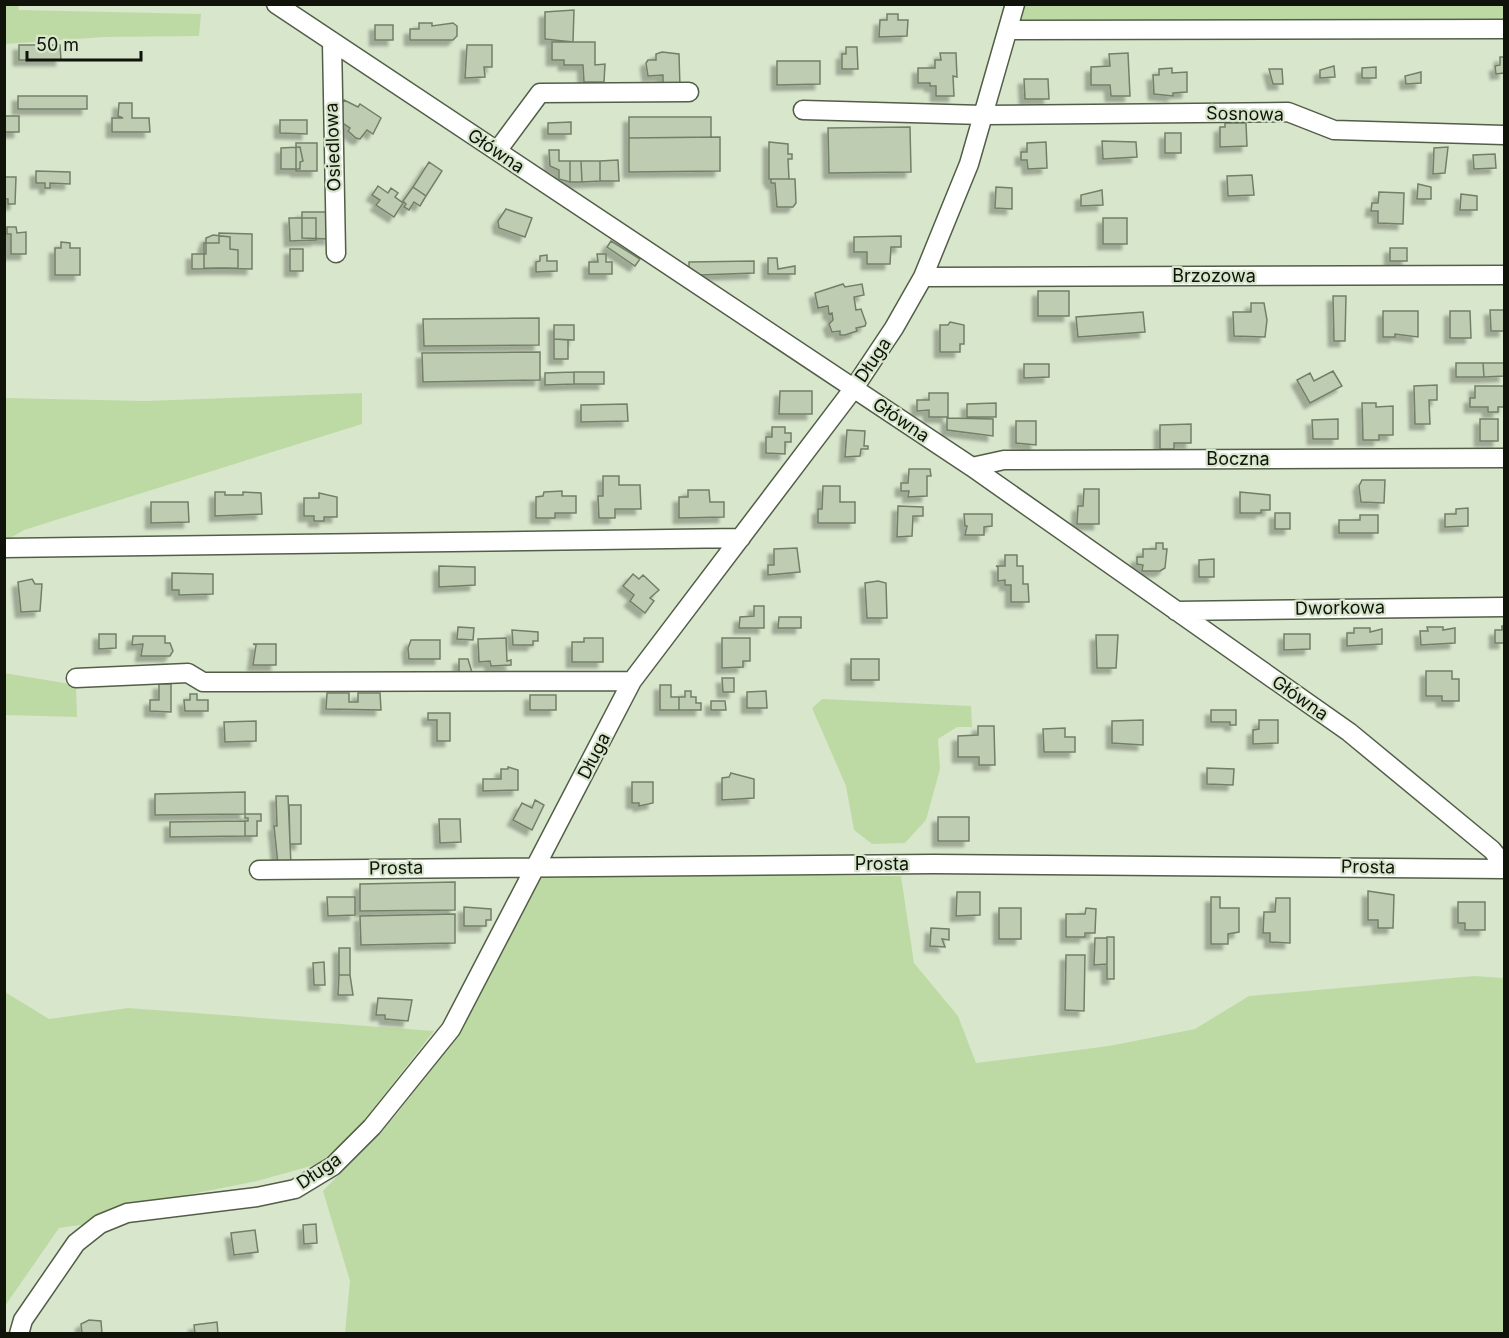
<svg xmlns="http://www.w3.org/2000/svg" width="1509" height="1338" font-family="Inter,sans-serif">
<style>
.green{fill:#bedaa4}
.building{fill:#beccb1;stroke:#738068;stroke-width:1.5;filter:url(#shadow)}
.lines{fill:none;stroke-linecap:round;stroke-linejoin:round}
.minor-casing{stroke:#525e47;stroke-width:21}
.minor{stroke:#fff;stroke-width:18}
.labels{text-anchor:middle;stroke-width:4.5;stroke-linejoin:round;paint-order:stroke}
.street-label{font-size:18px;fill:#0f130a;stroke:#d8e6cc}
</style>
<defs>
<filter id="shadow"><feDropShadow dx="-5.5" dy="5.5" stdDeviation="1.5" flood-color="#0004"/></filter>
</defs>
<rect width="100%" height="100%" fill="#d8e6cc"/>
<!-- green -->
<path class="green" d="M5,4L18,5L19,10L201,14L199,36L104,37L5,44Z
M1022,4L1504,5V20L1017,27Z
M362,393V424L24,530L5,541V398L145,401Z
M4,673L76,685L77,717L5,715Z
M822,699L971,706L972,727H957L938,739L940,769L926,820L905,843L872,844L854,830L846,786L812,708Z
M542,874L901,876L914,963L958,1016L976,1063L1109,1046L1195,1029L1249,996L1474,976L1504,978V1333H345L350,1281L323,1191L395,1116L461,1031Z
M5,992L49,1019L128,1008L434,1031L355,1132L318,1164L257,1181L136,1205L94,1223L59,1228L5,1306Z"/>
<!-- building -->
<path class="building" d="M574,10L573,42L545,39V12Z
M887,14H898V20H908L907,36L879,37L880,20H887Z
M419,23H432V26L453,23L457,26V36L453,40H410V29H419Z
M375,25H393V40H375Z
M552,42H595V65L605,64L604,82H584L583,65H564V60H552Z
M19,45H60L61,60H19Z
M467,45H492V67H484L485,77L465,78Z
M846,47H857L858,69H842V54H846Z
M662,52L679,54L680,87H663V75L648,76L646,63L648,60H656V54Z
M940,53H956L957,77L953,76L954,96H936V86H930V83H918V68H935V60H941Z
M1128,53L1130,96H1111L1110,85H1091V67L1110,66L1109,54Z
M1500,57H1504V73L1496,74L1495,66L1500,65Z
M777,61H820V84L777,85Z
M1334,66L1335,77L1320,78V70Z
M1376,67V78H1362V68Z
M1172,68V73L1187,72V92L1173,93V96L1154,94L1153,75H1159V69Z
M1269,69H1282L1283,84H1273Z
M1421,72V83L1406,84L1405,76Z
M1024,79H1048L1049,99H1025Z
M18,96H87V109H18Z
M344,100L358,107L360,104L381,118L373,134L367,130L360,139L356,138L348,131L350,128L333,117Z
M119,103H132V118H149L150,132H112V118H123L118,116Z
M4,116H19V132H4Z
M629,117H711V137L629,138Z
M280,120H307V134L280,133Z
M571,122V134H548V123Z
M1225,123H1246L1247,146L1220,147V127H1225Z
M910,127L911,172L829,173L828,128Z
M1165,133H1181V153H1165Z
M720,137V171L629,172V138Z
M1102,141L1136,142L1137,157L1103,159Z
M769,142L788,144V154H792V159H788L789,179H769Z
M1046,142L1047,168L1028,169L1027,160H1021V152H1027V143Z
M296,143H317V171H296Z
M300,147L303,161L300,162V169H281V148Z
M1448,147L1445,173L1433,174L1434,148Z
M549,150H559V161H570V182L559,179V170L550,166Z
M1495,154L1496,168L1474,169L1473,155Z
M618,160L619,181H600V161Z
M570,161H581L582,182H570Z
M581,161H600V181L582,182Z
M429,162L442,171L426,196L413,187Z
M36,171L70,172V184L50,183V188H45V183H36Z
M1252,175L1254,195L1228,196L1227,176Z
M4,177H16L15,204H8V199H4Z
M771,179H795L796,203L793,207H777L775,183H771Z
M1418,184L1431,187V199H1417Z
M378,186L388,193L391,188L398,193L395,197L403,203L394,217L376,205L380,200L372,195Z
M413,187L426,196L420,206L414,202L409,210L404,207L406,204L403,201Z
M996,187L1012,188V209L995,208Z
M1102,190L1103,205L1081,206V195Z
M1379,192L1404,193L1403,224L1378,223V211H1371L1372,203H1378Z
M1461,194L1477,196V210H1460Z
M506,209L532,218L525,237L499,228L498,221Z
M302,212H331L330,239L302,238Z
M289,218H316V240L290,241Z
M1103,218H1127V244H1103Z
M7,227H16L17,233L26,232V254H11V234H7Z
M219,233L252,234V269L204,268V243H219Z
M213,235L230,237V249L238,250V268L192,269V254H206V238Z
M901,236V247H891L890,264H867V252H854V237Z
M611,241L640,259L635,266L607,247Z
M61,242L70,243V248H80V275H55V248H61Z
M1390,248H1407V261H1390Z
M290,249H303V271H290Z
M597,254H606V262H612V274H589V262H598Z
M547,255V261H557V271L536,272V262L540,261V256Z
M768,258H777L778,269L795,266V274H768Z
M754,261V273L700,275L689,268V262Z
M843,284L845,287L862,284L864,295L854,297L856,310L861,309L866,323L865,326L856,328L857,331L845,335H840V331L832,332L829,324L833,320L832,313L829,314L828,306L818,308L815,293Z
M1038,291H1069V316H1038Z
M1333,296H1346L1345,341H1334Z
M1251,303H1264L1267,320L1265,337L1234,336L1233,312H1251Z
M1490,310H1504V331H1491Z
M1383,311H1418V337L1395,334V337H1383Z
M1450,311H1470L1471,338H1450Z
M1143,312L1145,332L1078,337L1076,317Z
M539,318V345L424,346L423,319Z
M950,322L964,325V344H960V352H940V325H948Z
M554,325H574V340L554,339Z
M554,339L568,340V359H554Z
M540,352V380L423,382L422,353Z
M1456,363H1483L1484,377H1456Z
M1483,363H1504V376L1484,377Z
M1024,364H1049V377L1024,378Z
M1333,371L1342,386L1310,403L1297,380L1310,373L1314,381Z
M574,372H604V384H574Z
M574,372V384L545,385V373Z
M1437,385V400H1429L1430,424H1415L1414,386Z
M1475,386H1504V407H1498V412H1488V407H1470V398H1475Z
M780,391H812V414H779Z
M929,393H948V417H929V410L917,411V400H929Z
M996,403V417H967V404Z
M1362,403H1376V407L1393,406V435H1379V440H1363Z
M627,404L628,421L581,422V405Z
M947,418L993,419V436L947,430Z
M1338,419V439H1313L1312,420Z
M1480,419H1498V441H1480Z
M1016,421H1036V445L1016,443Z
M1191,424V443H1174V449H1160V425Z
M772,427H785V433H791V442H785V454L766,453V437H772Z
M847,430L865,431L864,446H868V449H861L860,456L845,457Z
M909,469H930L931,476H927V496L908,497L909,491H901V483H908Z
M603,476H619V485H640L641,509H615V518H599L598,496H603Z
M1362,480H1385L1384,503L1361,502L1359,486Z
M823,486H840V502H855V523H818V509H822Z
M1084,489H1099V524H1077L1078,506H1083Z
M688,490H709L710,502H724V517L679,518V497H688Z
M562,491V496H576V513H555V518H536V497L543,496L544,492Z
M215,492H225V495H243V492L261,493L262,514L215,516Z
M1240,492L1270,495V510H1261V513H1240Z
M319,493L337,497V517H324V521H314V516H304V498H319Z
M151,502H188L189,522L151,523Z
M898,506L923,507V516H913L912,536L897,537Z
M1468,508V526L1445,527V514H1456V509Z
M1275,513H1290V529H1275Z
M964,514H992V526L984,527V535H965L967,526H965Z
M1360,515H1378V533H1339V520H1360Z
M1156,543H1163V549H1167L1165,568L1160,571H1142L1143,565L1137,564V557H1143V549H1156Z
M797,548L800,572L768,575V565H774V549Z
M1005,555H1017V566H1023V584H1028L1029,602H1011V585H1005V580L998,581V567L996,566H1005Z
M1214,559V577H1199V560Z
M439,566L475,567V585L439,587Z
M172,573L213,574V594L179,595V590H172Z
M633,574L639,579L643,575L659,590L650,598L654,601L645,613L630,601L634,595L623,586Z
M32,579L35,584H42L40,611L21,612L18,582Z
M878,581L886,583L887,618H867L865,583Z
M754,606H764V628H739L740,617L754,616Z
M779,617H801V628H778Z
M1502,626H1504V643H1495V630H1502Z
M458,627L474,628L473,640L457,639Z
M1427,627H1443V630L1455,628V643L1421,645L1420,631H1428Z
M1354,628H1370V632L1382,629V644L1347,646V633H1354Z
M512,630L538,632V641H533V645H513Z
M99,634H116V648L99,649Z
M1284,634H1310V649L1284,650Z
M1096,635H1118L1116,668H1097Z
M133,636H165V643H170L173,651L170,656H141L143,644L132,645Z
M506,638L507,661L511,660V665L491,666L490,661L479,662L478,639Z
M584,638H603V662H572V642H584Z
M722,638H750V661H743V667L722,668Z
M411,640H440V659H409L408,648Z
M253,644H276V665H253L256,645Z
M459,659H468L474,679H459Z
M851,659H879V680H851Z
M1426,671H1452V679H1459V701H1442V696H1426Z
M722,678H734V692H723Z
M159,684H171V712L150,711V700H159Z
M660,685H671V697H679V710H660Z
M685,691H691V697H696V703H701V710H679V697H685Z
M766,691L767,708H747V692Z
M327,693H349V702H358V693H380L381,710L326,709Z
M190,694H197V700H208V711H185L184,700H190Z
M530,695H556V710H530Z
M711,701H725L726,710H711Z
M1211,710H1236V725H1230V722H1211Z
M428,713H450V741H437V720H428Z
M1143,720V745L1112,743V721Z
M1259,720H1278V743L1253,744V730L1259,729Z
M256,721V741L225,742L224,722Z
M978,726H994L995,765H979V757H958V736L978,735Z
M1065,728V737H1075V752H1044L1043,729Z
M508,767L518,770V790L483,791V779H501V769H508Z
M1207,768L1234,769L1233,785L1207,784Z
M731,773L754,779V798L722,800V778L729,777Z
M632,782H653V803L639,806V803H632Z
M245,792V814L155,815V794Z
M276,796H288L291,865H278L274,826H277Z
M535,800L544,805L532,830L513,820L522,803L532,808Z
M289,805H301V844H290Z
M245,814H261V821H257V836H245V821H248V818H245Z
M938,817H969V841H938Z
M439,819H460L461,842L440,843Z
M245,821V836L170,837V822Z
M455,882V910L360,911V884Z
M1368,891L1394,895L1393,928H1378V920H1368Z
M957,892H980V915L956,916Z
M327,897H355V915L328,916Z
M1211,897H1220V908H1239V932L1228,934V944H1211Z
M1276,898H1290V943L1270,942V933H1263L1264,912H1275Z
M1458,902H1485V930H1465V923H1458Z
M464,907L491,909V920H486V926H464Z
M999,908H1021V939H999Z
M1086,908L1096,909L1095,933H1085V937H1066V914H1085Z
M455,914V943L361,945L360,916Z
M931,928L949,929V940L942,939L945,947L930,946Z
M1107,937H1114V979H1107Z
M1095,938H1107V964L1094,965Z
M339,948H350V975H339Z
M1066,955H1085L1084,1011L1065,1010Z
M324,962L325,985H314L313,963Z
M339,975H350L353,995H338Z
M378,998L412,1000L408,1021L385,1019V1015H376Z
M316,1224L317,1243L304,1244L303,1225Z
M255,1230L258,1252L234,1255L231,1233Z
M89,1320L101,1321L102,1334H82L81,1324Z
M217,1322L218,1334H195L194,1325Z"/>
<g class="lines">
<defs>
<path id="minor" d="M276,4L972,467L1349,732L1492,850L1504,865
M1008,30L1504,29
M332,42L336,253
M803,110L983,115L1288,112L1334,130L1504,135
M497,151L540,93L689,92
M923,277L1504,275
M972,467L1004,460L1504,458
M4,548L741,538
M1176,611L1504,607
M76,678L188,673L203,682L632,681
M259,870L934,864L1504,869
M19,1334L23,1320L76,1243L100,1224L127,1213L257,1197L295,1189L333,1166L372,1127L451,1029L632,681L854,388L894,328L923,277L969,164L1015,4"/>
</defs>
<!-- minor casing -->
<use href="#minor" class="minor-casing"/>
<!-- minor -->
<use href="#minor" class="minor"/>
</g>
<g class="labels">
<!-- street labels -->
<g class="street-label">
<text transform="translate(1245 114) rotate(1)" y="6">Sosnowa</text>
<text transform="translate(333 147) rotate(-92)" y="6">Osiedlowa</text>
<text transform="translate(496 151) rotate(34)" y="6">Główna</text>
<text x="1214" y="282">Brzozowa</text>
<text transform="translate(873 360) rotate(-56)" y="6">Długa</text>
<text transform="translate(901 420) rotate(34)" y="6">Główna</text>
<text x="1238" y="465">Boczna</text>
<text transform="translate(1340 608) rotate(-1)" y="6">Dworkowa</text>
<text transform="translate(1300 698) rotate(35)" y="6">Główna</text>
<text transform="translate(594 756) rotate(-63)" y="6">Długa</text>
<text x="882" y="870">Prosta</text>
<text transform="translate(1368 867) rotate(1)" y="6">Prosta</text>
<text transform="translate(396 868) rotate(-1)" y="6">Prosta</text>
<text transform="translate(319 1171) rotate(-34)" y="6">Długa</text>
</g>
</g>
<!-- border -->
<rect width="1509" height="1338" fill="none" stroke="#0f130a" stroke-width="12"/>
<!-- scale -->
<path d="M27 51v9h114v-9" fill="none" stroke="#0f130a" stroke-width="3"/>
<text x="36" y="51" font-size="18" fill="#0f130a" stroke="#d8e6cc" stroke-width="4.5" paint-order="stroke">50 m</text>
</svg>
